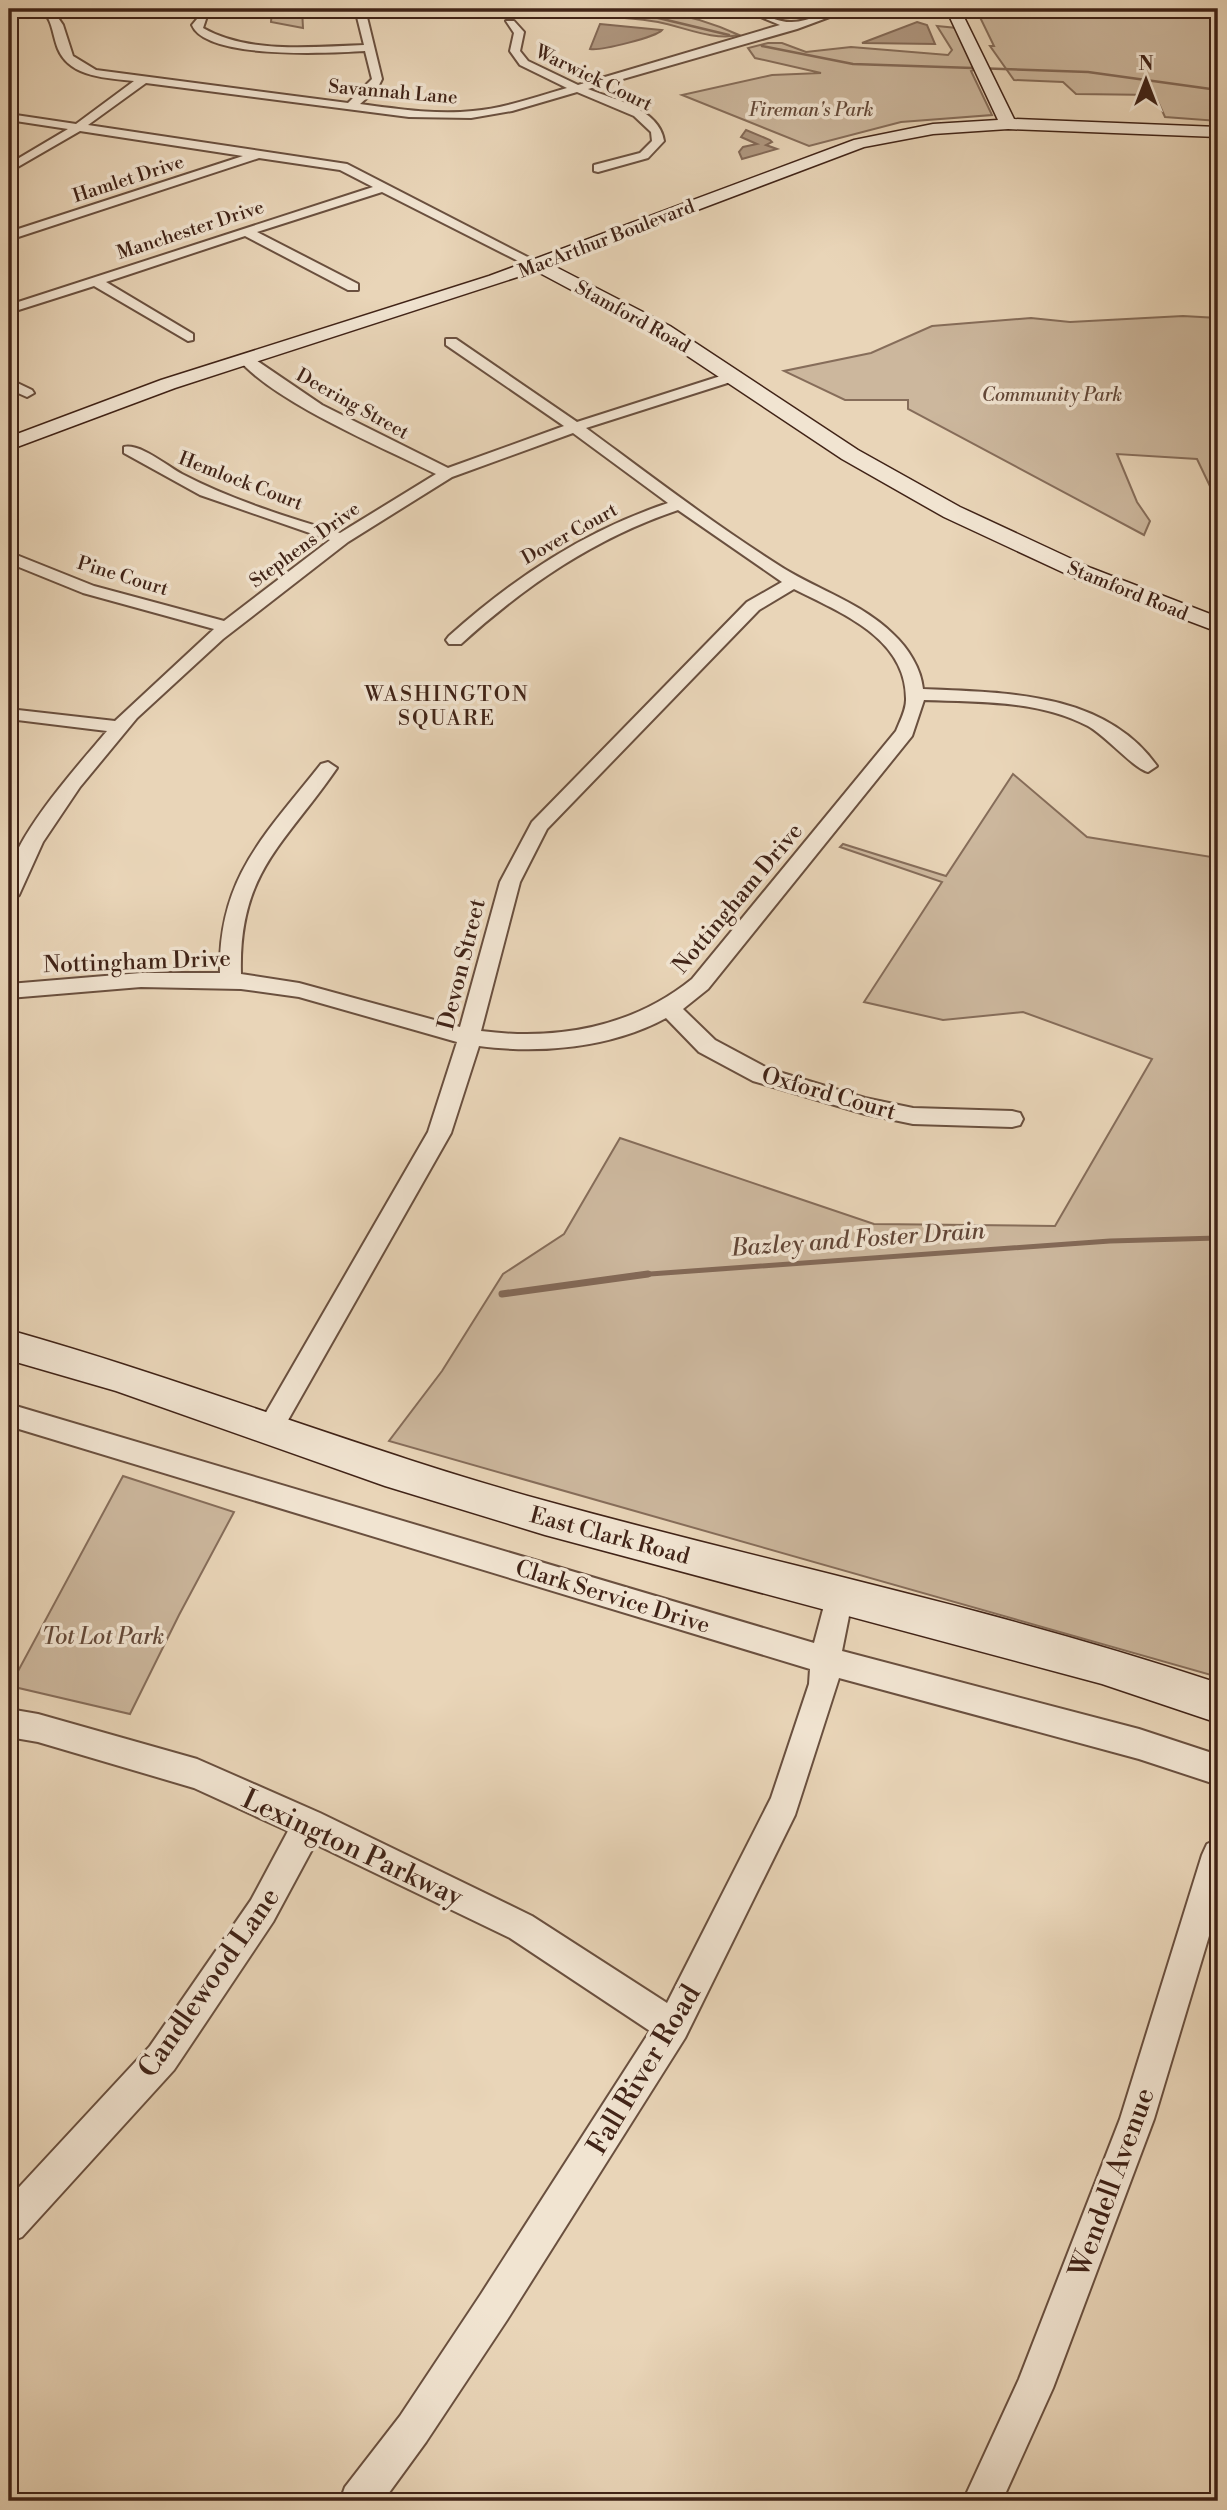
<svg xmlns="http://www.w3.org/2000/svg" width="1227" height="2510" font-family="'Libre Bodoni',serif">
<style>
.green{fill:#ccb79d;stroke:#866d5a;stroke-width:2}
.water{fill:#b09881;stroke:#836957;stroke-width:2}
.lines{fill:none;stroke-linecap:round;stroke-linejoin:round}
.stream-far2{stroke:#836957;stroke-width:2.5}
.stream-far1{stroke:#836957;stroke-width:5}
.stream{stroke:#836957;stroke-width:7}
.street-casing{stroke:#6a503f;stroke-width:4}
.secondary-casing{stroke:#402317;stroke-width:3}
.street{fill:#f1e4d1;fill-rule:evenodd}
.secondary{fill:#f1e4d1;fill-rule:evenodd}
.labels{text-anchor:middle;stroke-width:7;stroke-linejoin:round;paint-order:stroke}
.far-street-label{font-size:19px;fill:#402317;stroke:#f1e4d1}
.far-park-label{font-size:19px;font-style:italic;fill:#634838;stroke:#f1e4d1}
.far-neighbourhood-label{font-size:21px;letter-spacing:2px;fill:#402317;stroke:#f1e4d1}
.street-label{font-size:23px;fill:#402317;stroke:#f1e4d1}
.park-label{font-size:23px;font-style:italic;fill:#634838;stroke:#f1e4d1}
.water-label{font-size:24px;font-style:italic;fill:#624637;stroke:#f1e4d1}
.near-street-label{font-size:28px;fill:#402317;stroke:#f1e4d1}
</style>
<rect width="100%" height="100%" fill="#e9d5b8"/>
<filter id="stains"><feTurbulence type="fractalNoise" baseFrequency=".00286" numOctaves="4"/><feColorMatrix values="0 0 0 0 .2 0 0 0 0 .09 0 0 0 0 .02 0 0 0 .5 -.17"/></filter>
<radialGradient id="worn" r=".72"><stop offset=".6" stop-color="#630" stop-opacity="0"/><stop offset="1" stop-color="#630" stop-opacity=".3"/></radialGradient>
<!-- green -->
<path class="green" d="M272,9H302L303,28L271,22Z
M570,9C637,9 676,6 739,35C713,41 684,27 658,22C629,16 598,19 570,9Z
M976,9H1218V121L1165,117L1155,95L1076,94L1063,82L1014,80L990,46H994Z
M937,26L957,28L974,70L971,71L992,115L901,122L809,146L682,95L772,75L821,73L755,58L748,48L768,43H782L806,52L851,47L948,55L952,50Z
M1183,316L1218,318V503L1197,459L1117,454L1137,502L1150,521L1144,535L908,409V400H845L784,371L871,353L932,326L1031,318L1070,322Z
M1013,774L1087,837L1218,858V1677L389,1441L442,1371L503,1274L564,1234L620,1138L874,1224L1055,1226L1152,1059L1023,1012L943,1020L864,1002L942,882L840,847L843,844L946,876Z
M123,1476L234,1512L179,1615L130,1714L10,1686Z"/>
<!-- water -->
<path class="water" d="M917,22L927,25L935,44L862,43Z
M600,24L662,30C656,37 601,51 590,49Z
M746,130L770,140L772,142L766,145L777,149L742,159L739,152L743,147L757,144L741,137Z"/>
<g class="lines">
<!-- stream-far2 -->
<path class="stream-far2" d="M621,9L729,35
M762,46L853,64L1088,72L1218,90"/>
<!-- stream-far1 -->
<path class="stream-far1" d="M636,1275L1110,1241L1218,1238"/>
<!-- stream -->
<path class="stream" d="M502,1294L648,1274"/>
<defs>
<path id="street" d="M42,9H52L63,25L73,56L96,70L348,103L372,79L365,51C332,53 206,60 192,25L202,13L207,16L203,28C248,54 313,47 364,45L355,9H365L382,79L377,89L360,104C397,109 436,115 473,111C505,108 536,97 567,88L520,65L510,51L514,33L506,21H514L524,32L520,51L528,61L578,85L780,25L741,9C759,9 773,22 790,22C809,23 829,8 851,9L797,29L588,89C614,100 659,108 664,141L648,158L598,172L594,171V165L640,153L652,141L651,132L634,116L577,92L512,111L471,118L409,117L146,83L88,125L347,164L543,265L532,268L382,192L257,232L358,284V290H348L245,236L106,282L193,334V340L188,341L94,286L9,313V305L373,187L340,170L259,158L9,240V232L243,156L80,131L9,172V164L68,129L9,120V114L76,124L134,81C108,78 70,78 58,49C52,33 53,22 42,9Z
M446,339H456L577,422L730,373H740V379L586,428C651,476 715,525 783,568C819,590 863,604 893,634C908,648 921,668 923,689C1005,693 1104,691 1157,766L1148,772C1133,768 1106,736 1088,726C1038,700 979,702 924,700L912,736L708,989L683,1009L715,1040L769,1069L865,1098L913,1108L1012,1111L1020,1113L1023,1119L1020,1125L1012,1127L913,1124L865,1114L753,1081L699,1052L666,1018C611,1048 540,1054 479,1046L451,1133L279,1436L270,1439L261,1436L257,1428L428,1132L457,1042L299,997L241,989L141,987L9,998V984L141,973H220C218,877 266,834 321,764L328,762L337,768C285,844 238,872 241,974L299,983L460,1027L500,882L532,822L747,602L782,582L678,510C595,538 526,585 461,644H449L446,640L449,636C514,578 584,531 668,503L573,433L452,477L348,542L223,639L137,718L80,787L43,842L19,895L9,902C9,893 7,883 9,874C16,834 80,763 107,731L9,719V709L115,721L214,629L83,593L9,563V552L94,586L224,621L330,540L200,495L124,453V447C140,443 167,466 182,474C232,500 286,517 340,533L436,474C382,447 276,403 238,359L250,356L322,405L448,468L564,426L446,345ZM794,589C841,613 907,638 906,700C906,710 900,721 896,731L692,979C633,1027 557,1041 481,1031L520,882L547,829L759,610Z
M9,379L32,390L34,393L27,397L9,389Z
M9,1404L814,1643L829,1587L839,1583L849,1587L853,1596L842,1651L1139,1729L1218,1755V1785L1139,1759L839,1678L795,1815L685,2038L507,2320L426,2442L383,2501H340L345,2487L400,2416L481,2294L650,2031L510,1938L315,1844L273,1922L174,2070L22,2237L9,2242V2198L150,2046L251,1900L288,1831L194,1788L38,1742L9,1737V1709L38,1714L197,1759L320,1813L532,1916L667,2003L771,1798L809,1684L810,1669L9,1426Z
M1218,1839V1906L1154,2119L1053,2388L1002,2501H963L1019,2379L1120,2119L1202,1855L1207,1844Z"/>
<path id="secondary" d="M946,9H960L1014,119L1218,127V137L1008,129L933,134L864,147L552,265L670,326L858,450L960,507L1091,568L1218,617V632L1075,578L944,517L842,459L656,335L536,271L175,388L9,450V437L161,380L489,276L854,140L933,124L998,120Z
M9,1330C190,1381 365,1451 546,1501C770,1563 998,1609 1218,1683V1723L1102,1684L545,1535L385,1486L116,1391L9,1360Z"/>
</defs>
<!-- street casing -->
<use href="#street" class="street-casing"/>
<!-- secondary casing -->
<use href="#secondary" class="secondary-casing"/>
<!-- street -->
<use href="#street" class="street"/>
<!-- secondary -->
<use href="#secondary" class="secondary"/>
</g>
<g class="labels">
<!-- far-street labels -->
<g class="far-street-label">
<text transform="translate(594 77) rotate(26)" y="7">Warwick Court</text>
<text transform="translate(393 91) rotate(5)" y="7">Savannah Lane</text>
<text transform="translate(128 178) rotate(-18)" y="7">Hamlet Drive</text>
<text transform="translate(190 229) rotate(-18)" y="7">Manchester Drive</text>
<text transform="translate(606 238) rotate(-21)" y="7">MacArthur Boulevard</text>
<text transform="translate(633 316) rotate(29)" y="7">Stamford Road</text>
<text transform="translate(353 403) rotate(29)" y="7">Deering Street</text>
<text transform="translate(241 480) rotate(21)" y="7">Hemlock Court</text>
<text transform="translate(569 533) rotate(-29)" y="7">Dover Court</text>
<text transform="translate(304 544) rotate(-36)" y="7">Stephens Drive</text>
<text transform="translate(123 575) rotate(17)" y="7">Pine Court</text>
<text transform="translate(1128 590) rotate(22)" y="7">Stamford Road</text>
</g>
<!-- far-park labels -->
<g class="far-park-label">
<text x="811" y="116">Fireman's Park</text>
<text x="1052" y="401">Community Park</text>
</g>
<!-- far-neighbourhood labels -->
<g class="far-neighbourhood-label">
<text x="447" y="701">WASHINGTON<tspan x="447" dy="24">SQUARE</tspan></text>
</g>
<!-- street labels -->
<g class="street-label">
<text transform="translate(737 898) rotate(-50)" y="8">Nottingham Drive</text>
<text transform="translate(137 961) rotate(-2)" y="8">Nottingham Drive</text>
<text transform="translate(461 964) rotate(-76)" y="8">Devon Street</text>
<text transform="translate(829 1093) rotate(16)" y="8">Oxford Court</text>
<text transform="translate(610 1535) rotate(15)" y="8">East Clark Road</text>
<text transform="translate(613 1596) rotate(17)" y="8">Clark Service Drive</text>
</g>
<!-- park labels -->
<g class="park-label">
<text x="103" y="1644">Tot Lot Park</text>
</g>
<!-- water labels -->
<g class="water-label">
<text transform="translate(858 1239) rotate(-4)" y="8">Bazley and Foster Drain</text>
</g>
<!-- near-street labels -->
<g class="near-street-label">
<text transform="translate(353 1847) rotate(25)" y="10">Lexington Parkway</text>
<text transform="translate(208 1982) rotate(-55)" y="10">Candlewood Lane</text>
<text transform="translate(643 2069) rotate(-59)" y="10">Fall River Road</text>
<text transform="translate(1111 2182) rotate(-70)" y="10">Wendell Avenue</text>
</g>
</g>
<!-- margin -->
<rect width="1227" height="2510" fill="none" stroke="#e9d5b8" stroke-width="35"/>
<rect x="10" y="10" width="1206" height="2489" fill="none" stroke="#402317" stroke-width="3.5"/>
<rect x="18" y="18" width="1192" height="2475" fill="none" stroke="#402317" stroke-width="2"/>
<!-- north arrow -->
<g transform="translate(1146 80)" stroke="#f1e4d1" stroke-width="5" paint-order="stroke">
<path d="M0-5L12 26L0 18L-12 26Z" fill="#402317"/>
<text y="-10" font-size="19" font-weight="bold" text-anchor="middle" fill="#402317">N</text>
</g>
<rect width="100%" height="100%" filter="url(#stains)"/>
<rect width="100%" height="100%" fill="url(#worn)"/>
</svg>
